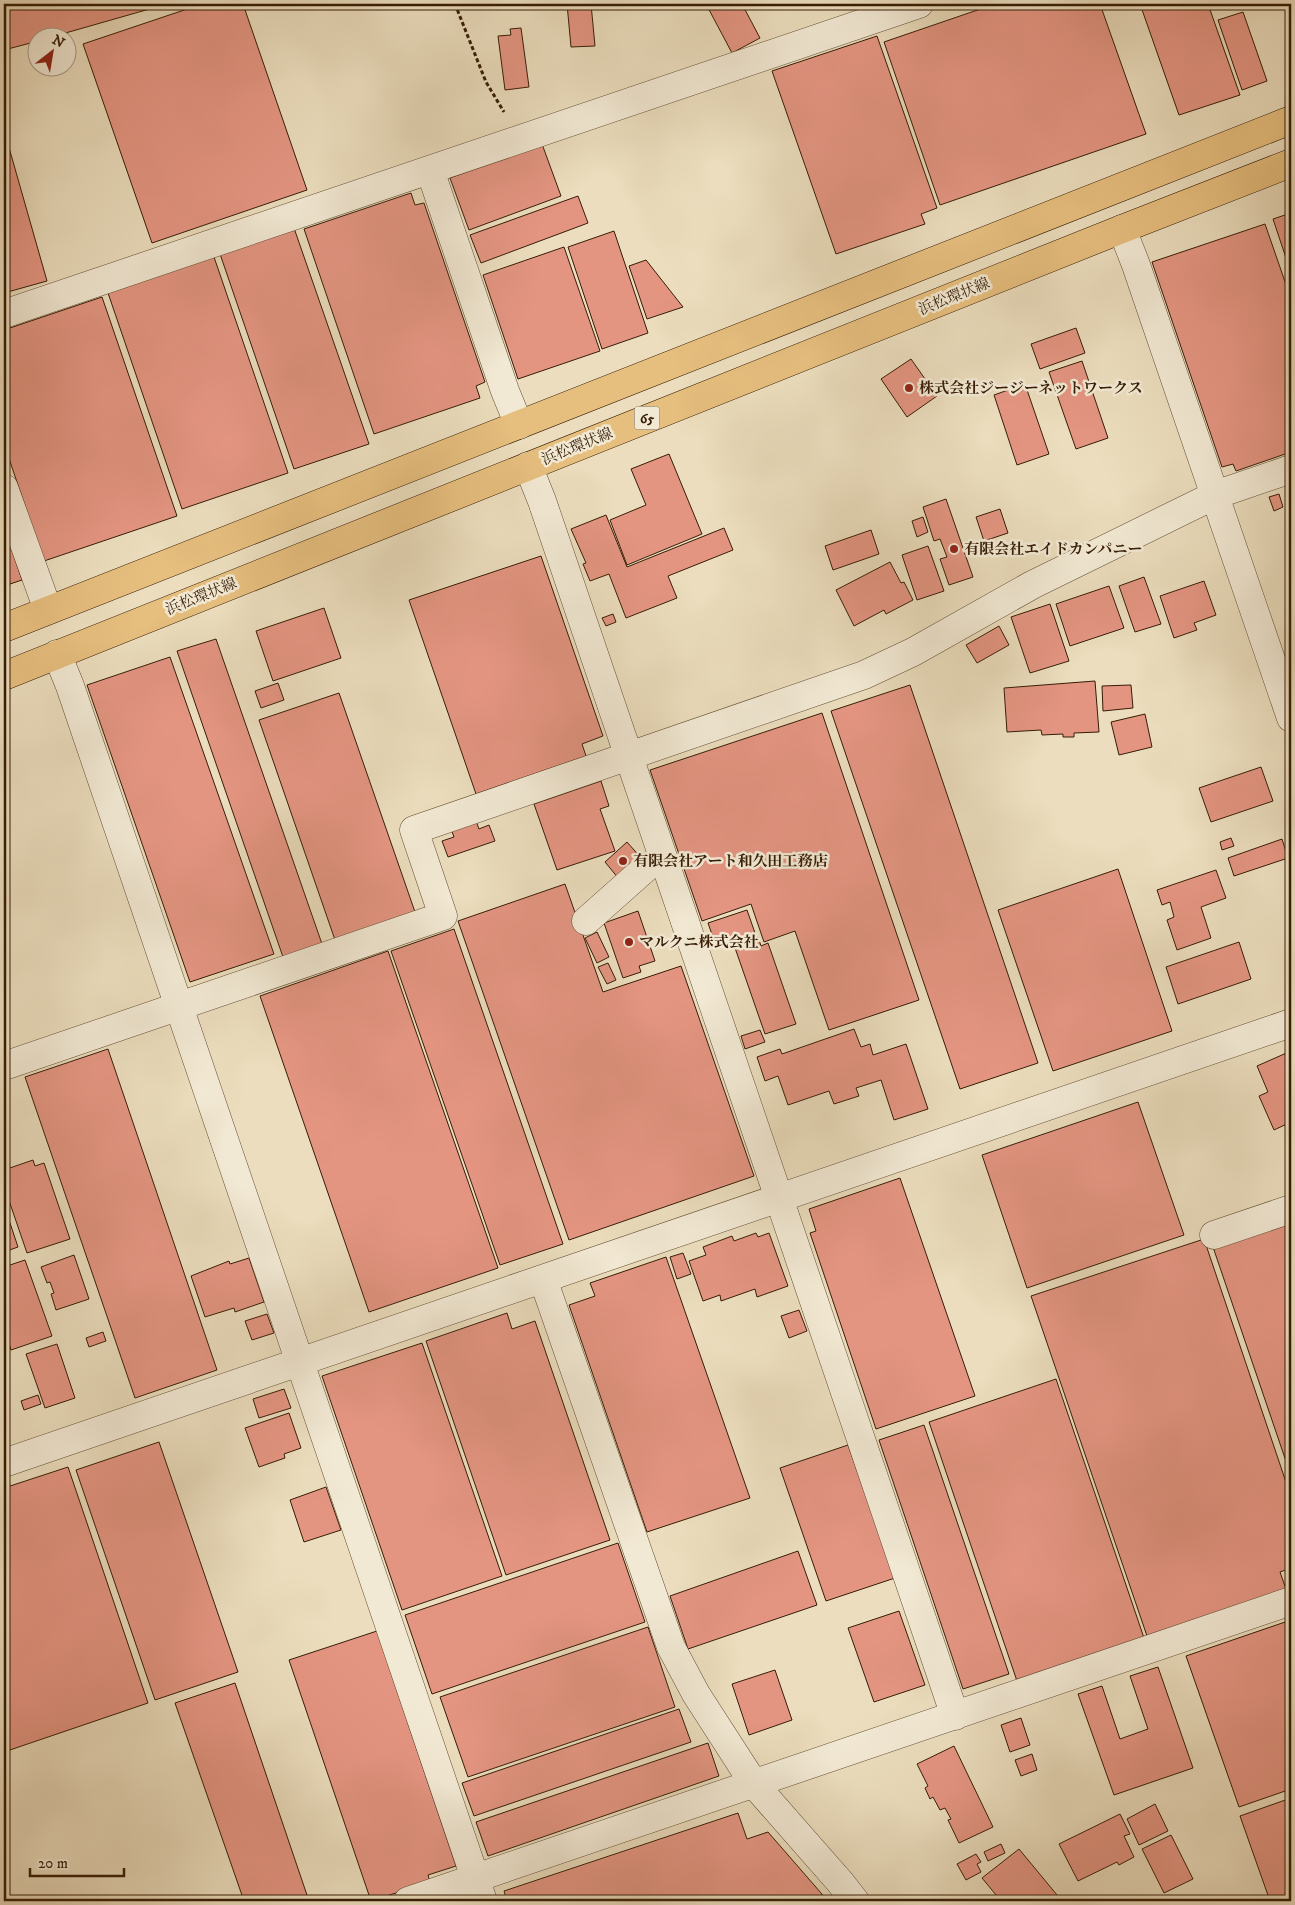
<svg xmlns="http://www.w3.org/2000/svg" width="1295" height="1905" font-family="'IM FELL DW Pica','Noto Serif JP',serif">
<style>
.building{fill:#e49582;stroke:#361d06}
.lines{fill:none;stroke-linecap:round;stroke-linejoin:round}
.minor-casing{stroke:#634d34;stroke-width:29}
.major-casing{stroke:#361d06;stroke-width:29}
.path{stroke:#361d06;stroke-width:3;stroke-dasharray:4 2.5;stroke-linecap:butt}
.minor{stroke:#f2e9d4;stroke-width:28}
.major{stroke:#e6be7e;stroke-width:28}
.poi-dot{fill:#8f2418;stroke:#f2e9d4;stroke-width:2}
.labels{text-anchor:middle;stroke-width:5;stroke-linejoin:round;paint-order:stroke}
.shield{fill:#f2e9d4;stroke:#6e5a44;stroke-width:1}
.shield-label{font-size:14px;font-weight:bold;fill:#361d06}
.street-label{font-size:15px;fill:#361d06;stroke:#f2e9d4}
.poi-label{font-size:15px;font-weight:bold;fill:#361d06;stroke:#f2e9d4;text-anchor:start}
</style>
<rect width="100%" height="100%" fill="#ebddbd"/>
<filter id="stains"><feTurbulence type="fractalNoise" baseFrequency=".004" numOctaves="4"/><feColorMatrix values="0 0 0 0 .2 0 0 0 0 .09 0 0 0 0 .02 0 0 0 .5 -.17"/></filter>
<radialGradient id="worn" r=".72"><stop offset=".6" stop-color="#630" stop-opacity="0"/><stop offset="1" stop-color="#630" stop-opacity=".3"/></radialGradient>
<!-- building -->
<path class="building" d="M4,4H167L48,38H38V41L4,50Z
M202,4H243L307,190L152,243L83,44Z
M567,4H591L595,46L571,47Z
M706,4H742L760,38L732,53Z
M995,4H1100L1146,134L940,205L884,42Z
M1140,4H1208L1240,95L1179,115Z
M1243,12L1267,81L1242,90L1218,20Z
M521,28L529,87L505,90L498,36L511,35L510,29Z
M877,36L937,208L921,214L925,224L836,254L772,71Z
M4,130L47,281L4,293Z
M542,144L561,196L469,230L450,178Z
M411,193L415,205L424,203L485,382L476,386L480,398L374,434L304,229Z
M578,196L588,223L481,263L470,235Z
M1291,213V273L1273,219Z
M1265,224L1291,299V452L1236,471L1233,464L1222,467L1152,262Z
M294,228L369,444L294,469L220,254Z
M614,231L648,333L602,349L568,247Z
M564,247L600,351L518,379L483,275Z
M214,257L288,473L182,509L108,293Z
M646,260L683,307L647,319L629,266Z
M102,297L177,516L44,561L4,444V330Z
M1076,328L1085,353L1040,369L1031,344Z
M911,359L937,396L907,417L881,379Z
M1082,361L1108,438L1076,449L1049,372Z
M1025,384L1049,454L1017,465L994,395Z
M669,454L702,534L627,565L610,520L646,505L631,469Z
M1279,494L1283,507L1274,511L1269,497Z
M946,499L973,577L949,585L940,559L947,557L940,539L934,541L923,507Z
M1000,509L1008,533L984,541L976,517Z
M606,515L627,567L724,528L733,550L668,576L677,598L626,618L609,574L590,581L583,564L586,563L571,529Z
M923,517L928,532L917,537L912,521Z
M4,527L22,580L4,586Z
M871,530L879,554L833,570L825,546Z
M928,546L944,591L917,600L902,555Z
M541,556L603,736L582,744L586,756L476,794L409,600Z
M890,562L901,583L904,582L913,600L886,614L884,610L854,626L836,590Z
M1144,577L1161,624L1135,632L1119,586Z
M1204,581L1216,615L1194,623L1197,630L1174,638L1160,596Z
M1109,586L1124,628L1070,646L1056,604Z
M1050,604L1069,661L1030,673L1011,617Z
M324,608L341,658L273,681L256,631Z
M613,614L616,622L606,626L602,618Z
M999,626L1009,645L977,663L966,645Z
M216,639L322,944L283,957L177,651Z
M170,657L274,954L190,982L87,685Z
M1095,681L1099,732L1074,733V737H1063V734L1042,735L1041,730L1007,732L1004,688Z
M278,683L284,700L261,708L255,691Z
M910,685L1038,1063L960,1089L831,711Z
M1131,685L1133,708L1103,711L1102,686Z
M339,693L415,912L335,940L259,720Z
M822,713L919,1000L829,1030L795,931L764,942L751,904L702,921L650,770Z
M1145,714L1152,747L1119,755L1111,722Z
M1261,767L1273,801L1211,822L1199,788Z
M601,781L609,806L600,809L615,851L557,870L534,804Z
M476,821L479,829L489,825L495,841L448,857L442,841L454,837L451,829Z
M1231,838L1234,846L1222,850L1220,842Z
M1282,839L1288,858L1234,876L1228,858Z
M627,842L642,859L619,879L605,862Z
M1118,869L1172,1031L1053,1071L998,910Z
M1216,870L1226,898L1201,907L1211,938L1177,950L1167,920L1174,917L1170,902L1162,905L1157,890Z
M565,884L603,992L681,966L754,1176L569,1240L458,921Z
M747,910L755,933L716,946L708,923Z
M638,911L655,961L639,966L641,972L623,978L604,923Z
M454,929L563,1244L500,1265L391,951Z
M597,932L609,957L597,963L585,938Z
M758,937L761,946L768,943L796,1024L765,1034L734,945Z
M1239,942L1251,979L1178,1004L1166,967Z
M388,951L498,1268L369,1312L260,996Z
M608,963L616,980L607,984L598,967Z
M854,1029L861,1047L870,1044L873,1055L906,1044L928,1109L894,1120L881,1080L856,1088L859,1096L834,1104L829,1091L788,1105L778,1076L765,1081L757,1057L780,1049L782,1054Z
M760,1030L765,1042L745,1049L741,1036Z
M108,1049L217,1370L135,1398L25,1077Z
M1291,1051V1122L1274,1130L1259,1096L1268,1092L1257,1066Z
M1138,1102L1184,1235L1027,1288L982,1155Z
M33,1160L35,1166L44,1163L70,1239L27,1253L4,1186V1170Z
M900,1178L975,1396L876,1429L810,1233L816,1231L809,1209Z
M4,1205L18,1247L4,1252Z
M1291,1221V1476L1213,1247Z
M756,1233L758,1237L769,1233L788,1286L757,1297L755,1289L721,1301L720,1295L703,1301L689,1261L706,1255L703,1247L732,1236L734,1241Z
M1204,1239L1291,1497V1568L1280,1572L1286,1589L1147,1636L1031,1296Z
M683,1253L691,1274L677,1279L670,1257Z
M74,1255L89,1299L56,1310L51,1294L54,1293L50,1282L47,1283L41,1267Z
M666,1257L750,1498L647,1532L569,1305L595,1296L590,1283Z
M249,1258L264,1302L235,1312L234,1308L205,1317L191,1276L229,1261L230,1264Z
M25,1260L52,1336L11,1350L4,1327V1322L9,1320L4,1305V1267Z
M799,1310L807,1331L789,1338L781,1316Z
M507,1313L512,1329L535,1321L610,1540L506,1575L426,1341Z
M267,1314L274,1333L252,1340L245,1321Z
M103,1332L106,1341L89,1347L86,1338Z
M422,1343L502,1576L402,1610L322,1376Z
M57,1344L75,1398L45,1408L26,1354Z
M1056,1379L1144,1638L1017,1681L929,1422Z
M284,1389L291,1408L259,1418L253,1399Z
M38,1395L41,1404L24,1410L21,1401Z
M289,1413L301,1448L284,1454L285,1458L259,1467L245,1428Z
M924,1425L1009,1674L963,1689L879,1440Z
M159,1442L238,1672L155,1700L76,1470Z
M848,1445L895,1578L826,1601L780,1468Z
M68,1467L148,1703L4,1752V1488Z
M326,1487L341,1530L304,1542L290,1500Z
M618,1543L645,1622L432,1694L405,1615Z
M798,1551L817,1605L688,1649L670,1596Z
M899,1611L925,1685L874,1702L848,1628Z
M1291,1620V1789L1239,1807L1186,1656Z
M648,1627L675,1707L468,1777L440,1697Z
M377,1631L456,1866L428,1875L430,1882L371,1901L289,1660Z
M1158,1667L1193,1768L1114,1795L1078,1694L1102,1686L1120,1739L1148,1729L1130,1676Z
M775,1670L792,1720L749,1735L732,1684Z
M235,1683L309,1901H244L175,1703Z
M679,1709L691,1742L474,1816L462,1783Z
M1021,1718L1030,1745L1010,1752L1001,1725Z
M708,1743L719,1776L488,1856L476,1822Z
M954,1746L993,1827L959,1843L948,1820L951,1819L945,1808L940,1810L933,1797L930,1799L925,1788L928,1786L917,1764Z
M1032,1754L1037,1770L1021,1776L1015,1760Z
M1291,1798V1901H1270L1240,1816Z
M1155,1804L1168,1831L1139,1845L1127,1819Z
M738,1813L747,1839L768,1832L828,1901H507L504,1891Z
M1120,1814L1130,1834L1124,1836L1134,1857L1119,1865L1117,1862L1078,1881L1059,1844Z
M1171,1835L1193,1879L1164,1893L1142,1849Z
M1001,1844L1005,1853L988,1861L984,1852Z
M1019,1849L1062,1901H1001L982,1878Z
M976,1854L981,1862L977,1864L981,1872L966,1880L957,1864Z"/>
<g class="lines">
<defs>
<path id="minor" d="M430,170L505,391L519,425
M1122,229L1136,265L1291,718
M4,314L919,4
M528,466L542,501L955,1716
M4,488L48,610
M57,654L70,686L483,1901
M586,921L648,866L664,861
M4,1066L443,916L414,830L864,675L913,652L1032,585L1215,495L1291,469
M1214,1235L1291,1209
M543,1279L671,1647L696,1694L754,1784L840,1882L855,1901
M4,1463L1291,1023
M408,1901L1291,1601"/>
<path id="major" d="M4,628L1291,120
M4,676L1122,229L1291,163"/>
</defs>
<!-- minor casing -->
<use href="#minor" class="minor-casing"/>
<!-- major casing -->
<use href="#major" class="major-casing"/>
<!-- path -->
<path class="path" d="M455,4L486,82L504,112"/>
<!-- minor -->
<use href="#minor" class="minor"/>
<!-- major -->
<use href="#major" class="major"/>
</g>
<!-- markers -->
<g class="poi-dot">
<circle cx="909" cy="388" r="5"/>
<circle cx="954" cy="549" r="5"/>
<circle cx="623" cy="861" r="5"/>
<circle cx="629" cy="942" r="5"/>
</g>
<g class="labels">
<!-- shield labels -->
<rect class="shield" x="634.5" y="406.5" width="25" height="23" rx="4"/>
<g class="shield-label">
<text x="647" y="423">65</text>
</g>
<!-- street labels -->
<g class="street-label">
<text transform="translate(954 296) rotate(-22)" y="5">浜松環状線</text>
<text transform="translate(577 446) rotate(-22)" y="5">浜松環状線</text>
<text transform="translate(201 596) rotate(-22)" y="5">浜松環状線</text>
</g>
<!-- poi labels -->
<g class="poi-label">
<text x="919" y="393">株式会社ジージーネットワークス</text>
<text x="964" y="554">有限会社エイドカンパニー</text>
<text x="633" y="866">有限会社アート和久田工務店</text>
<text x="639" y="947">マルクニ株式会社</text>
</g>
</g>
<!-- margin -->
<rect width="1295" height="1905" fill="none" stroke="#ebddbd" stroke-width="20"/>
<rect x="5" y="5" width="1285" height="1895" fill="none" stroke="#361d06" stroke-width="2.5"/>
<rect x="10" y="10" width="1275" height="1885" fill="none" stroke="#361d06"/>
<!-- north arrow -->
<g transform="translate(52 52) rotate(31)"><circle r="24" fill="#f2e9d4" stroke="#a79782"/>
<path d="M0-4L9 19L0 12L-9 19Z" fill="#8f2418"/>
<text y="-8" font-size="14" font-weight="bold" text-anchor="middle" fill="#361d06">N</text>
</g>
<!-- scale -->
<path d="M30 1868v8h94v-8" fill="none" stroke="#361d06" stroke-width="2.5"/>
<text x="38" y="1868" font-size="15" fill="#361d06" stroke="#f2e9d4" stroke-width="4" paint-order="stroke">20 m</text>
<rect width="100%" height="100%" filter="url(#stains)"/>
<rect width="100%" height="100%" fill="url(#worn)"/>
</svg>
